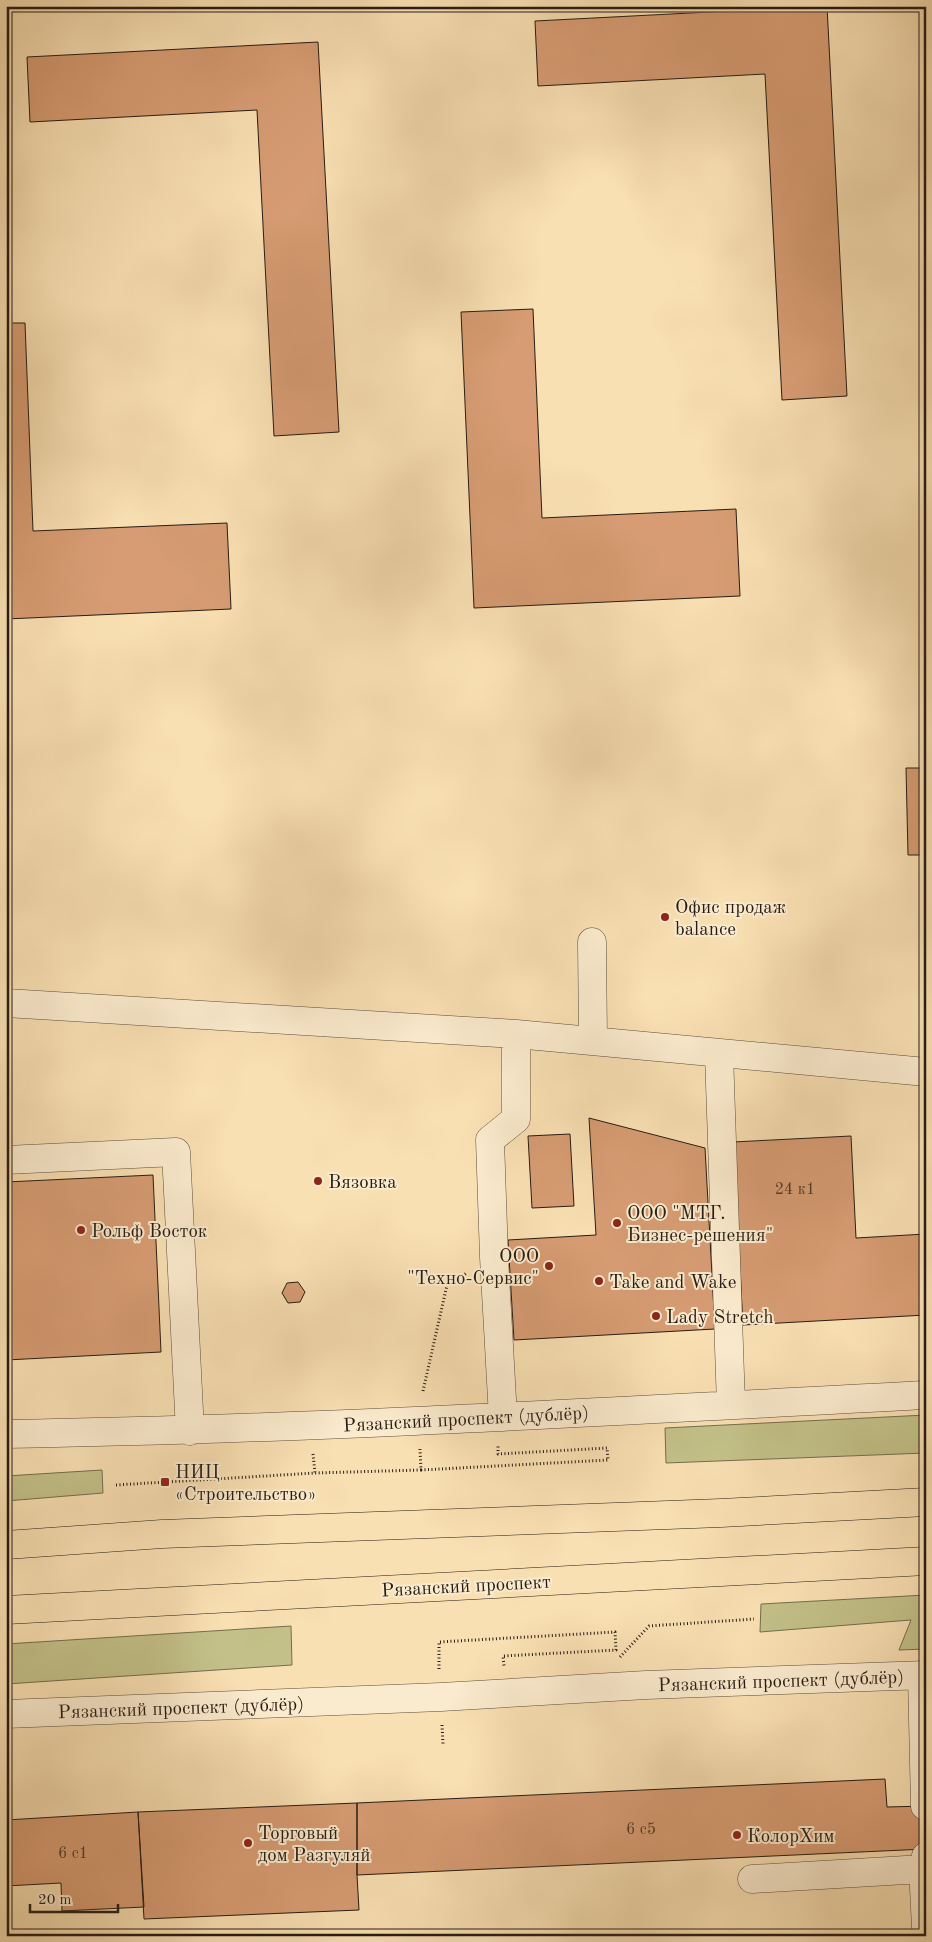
<svg xmlns="http://www.w3.org/2000/svg" width="932" height="1942" font-family="'Old Standard TT',serif">
<style>
.green{fill:#c3c189;stroke:#746e4e}
.building{fill:#d79c73;stroke:#261c14}
.lines{fill:none;stroke-linecap:round;stroke-linejoin:round}
.minor-casing{stroke:#5b4d3c;stroke-width:29}
.major-casing{stroke:#261c14;stroke-width:29}
.path{stroke:#261c14;stroke-width:3;stroke-dasharray:1 2.5;stroke-linecap:butt}
.minor{stroke:#fbebce;stroke-width:28}
.major{stroke:#f9e0b3;stroke-width:28}
.poi-dot{fill:#8f2418;stroke:#fbebce;stroke-width:2}
.labels{text-anchor:middle;stroke-width:4;stroke-linejoin:round;paint-order:stroke}
.number-label{font-size:16px;fill:#523c2c}
.poi-label{font-size:19px;fill:#261c14;stroke:#fbebce;text-anchor:start}
.street-label{font-size:19px;fill:#261c14;stroke:#fbebce}
</style>
<rect width="100%" height="100%" fill="#f9e0b3"/>
<filter id="stains"><feTurbulence type="fractalNoise" baseFrequency=".004" numOctaves="4"/><feColorMatrix values="0 0 0 0 .2 0 0 0 0 .09 0 0 0 0 .02 0 0 0 .5 -.17"/></filter>
<radialGradient id="worn" r=".72"><stop offset=".6" stop-color="#630" stop-opacity="0"/><stop offset="1" stop-color="#630" stop-opacity=".3"/></radialGradient>
<!-- green -->
<path class="green" d="M926,1415V1453L666,1463L665,1428Z
M102,1470L103,1493L6,1501V1476Z
M926,1595V1649L899,1650L911,1620L760,1632L761,1604Z
M291,1626L292,1665L6,1684V1644Z"/>
<!-- building -->
<path class="building" d="M827,6L847,396L782,400L765,74L538,86L535,21Z
M318,42L339,432L274,436L257,110L30,122L27,57Z
M533,309L542,518L736,509L740,596L474,608L461,312Z
M6,323H25L33,531L227,523L231,609L6,619Z
M906,768H926V855H908Z
M589,1118L705,1148L715,1329L514,1340L508,1240L596,1235Z
M570,1134L574,1206L532,1208L528,1136Z
M851,1136L856,1238L926,1234V1315L743,1325L733,1142Z
M153,1175L161,1352L6,1360V1182Z
M298,1282L305,1292L300,1302L288,1303L282,1293L287,1283Z
M885,1779L887,1807L926,1806V1849L357,1875V1803Z
M357,1803V1875L359,1910L144,1919L138,1812Z
M138,1812L144,1907L62,1911L61,1883L6,1886V1820Z"/>
<g class="lines">
<defs>
<path id="minor" d="M592,942L593,1040
M6,1003L516,1034L926,1072
M719,1054L731,1405
M6,1160L176,1152L190,1431
M503,1417L494,1257L490,1140L516,1119V1034
M6,1434C313,1429 619,1411 926,1395
M922,1675L925,1806
M6,1714L441,1697L646,1685L926,1675
M926,1856L923,1869L926,1927
M752,1879L923,1869"/>
<path id="major" d="M6,1545L162,1534L721,1513L926,1502
M6,1610L926,1561"/>
</defs>
<!-- minor casing -->
<use href="#minor" class="minor-casing"/>
<!-- major casing -->
<use href="#major" class="major-casing"/>
<!-- path -->
<path class="path" d="M423,1391L447,1285L467,1273
M313,1454L315,1473
M421,1470L608,1460L607,1448L498,1454V1444
M116,1485L315,1473L421,1470L420,1449
M620,1657L649,1626L754,1619
M439,1669V1642L615,1632L616,1650L503,1656L504,1666
M442,1725L443,1744"/>
<!-- minor -->
<use href="#minor" class="minor"/>
<!-- major -->
<use href="#major" class="major"/>
</g>
<!-- markers -->
<g class="poi-dot">
<circle cx="665" cy="917" r="5"/>
<circle cx="318" cy="1181" r="5"/>
<circle cx="617" cy="1223" r="5"/>
<circle cx="81" cy="1230" r="5"/>
<circle cx="549" cy="1266" r="5"/>
<circle cx="599" cy="1281" r="5"/>
<circle cx="656" cy="1316" r="5"/>
<rect x="160" y="1477" width="10" height="10" rx="2.5"/>
<circle cx="737" cy="1835" r="5"/>
<circle cx="248" cy="1843" r="5"/>
</g>
<g class="labels">
<!-- number labels -->
<g class="number-label">
<text x="795" y="1194">24 к1</text>
<text x="641" y="1834">6 с5</text>
<text x="73" y="1858">6 с1</text>
</g>
<!-- poi labels -->
<g class="poi-label">
<text x="675" y="913">Офис продаж<tspan x="675" dy="22">balance</tspan></text>
<text x="328" y="1188">Вязовка</text>
<text x="627" y="1219">ООО "МТГ.<tspan x="627" dy="22">Бизнес-решения"</tspan></text>
<text x="91" y="1237">Рольф Восток</text>
<text x="539" y="1262" text-anchor="end">ООО<tspan x="539" dy="22">"Техно-Сервис"</tspan></text>
<text x="609" y="1288">Take and Wake</text>
<text x="666" y="1323">Lady Stretch</text>
<text x="175" y="1478">НИЦ<tspan x="175" dy="22">«Строительство»</tspan></text>
<text x="258" y="1839">Торговый<tspan x="258" dy="22">дом Разгуляй</tspan></text>
<text x="747" y="1842">КолорХим</text>
</g>
<!-- street labels -->
<g class="street-label">
<text transform="translate(466 1418) rotate(-3)" y="7">Рязанский проспект (дублёр)</text>
<text transform="translate(466 1585) rotate(-3)" y="7">Рязанский проспект</text>
<text transform="translate(781 1680) rotate(-2)" y="7">Рязанский проспект (дублёр)</text>
<text transform="translate(181 1707) rotate(-2)" y="7">Рязанский проспект (дублёр)</text>
</g>
</g>
<!-- margin -->
<rect width="932" height="1942" fill="none" stroke="#f9e0b3" stroke-width="25"/>
<rect x="8" y="8" width="917" height="1927" fill="none" stroke="#261c14" stroke-width="2.5"/>
<rect x="12" y="12" width="907" height="1917" fill="none" stroke="#261c14"/>
<!-- scale -->
<path d="M30 1904v8h88v-8" fill="none" stroke="#261c14" stroke-width="2.5"/>
<text x="38" y="1904" font-size="15" fill="#261c14" stroke="#fbebce" stroke-width="4" paint-order="stroke">20 m</text>
<rect width="100%" height="100%" filter="url(#stains)"/>
<rect width="100%" height="100%" fill="url(#worn)"/>
</svg>
